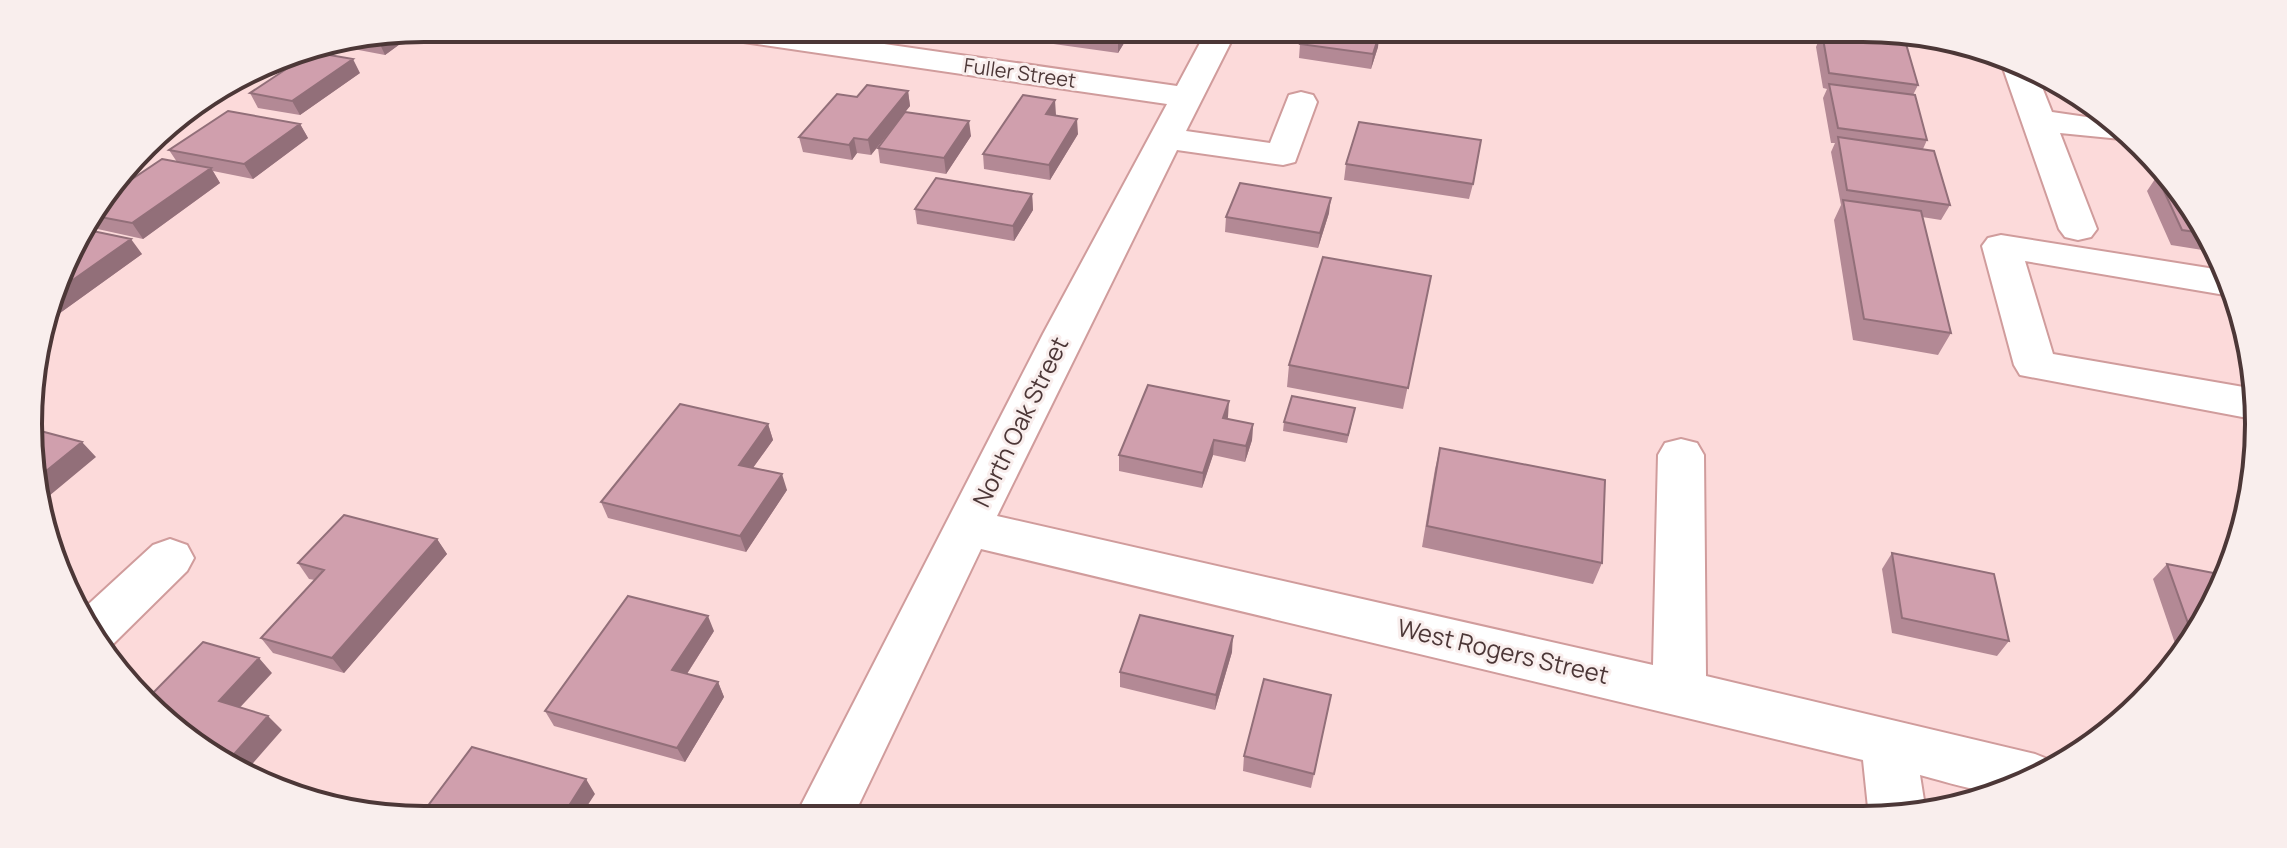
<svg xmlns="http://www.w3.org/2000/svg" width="2287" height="848" font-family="Manrope,sans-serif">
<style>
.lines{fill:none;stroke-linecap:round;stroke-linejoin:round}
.minor-casing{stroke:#d09c9c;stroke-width:4}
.minor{fill:#fff;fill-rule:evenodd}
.wall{fill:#b38995}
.shaded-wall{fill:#926f79}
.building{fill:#d09fad;stroke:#926f79;stroke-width:2}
.labels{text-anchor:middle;stroke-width:6;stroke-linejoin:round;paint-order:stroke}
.far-street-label{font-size:20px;fill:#4c3737;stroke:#f9eeed}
.street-label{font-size:24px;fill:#4c3737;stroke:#f9eeed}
.rim{fill:none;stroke:#4c3737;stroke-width:4}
</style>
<rect width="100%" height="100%" fill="#fcdada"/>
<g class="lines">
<defs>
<path id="minor" d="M694,28H773L1177,86L1208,28H1238L1186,131L1270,143L1289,95L1301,92L1313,95L1317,102L1295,162L1283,165L1177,150L997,516L1653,665L1658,455L1665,443L1681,439L1697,443L1704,455L1706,676L2035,754L2055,762L2057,766C2002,803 1979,791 1920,775L1926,813L1869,817L1863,760L981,549L852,819H794L1043,334L1167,104L709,37L698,34Z
M2007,62L2038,77L2052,112L2114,121L2131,140L2060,133L2097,229L2091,237L2078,240L2065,237L2059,229L2003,68Z
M2001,235L2221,270L2229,294L2225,295L2025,261L2053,354L2255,389L2253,419L2020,375L2014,365L1982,246L1988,238Z
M170,539L187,545L194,558L187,571L108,649L102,651L94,644L81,611L153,545Z"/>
</defs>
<!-- minor casing -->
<use href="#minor" class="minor-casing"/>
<!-- minor -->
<use href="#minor" class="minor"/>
</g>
<!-- wall -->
<path class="wall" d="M422,28L385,55L327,44Z
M1010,28H1132V30L1118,53L1011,38Z
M1813,28H1863L1905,38L1902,43L1918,85L1913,95L1927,140L1923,149L1950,205L1941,220L1922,217L1951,333L1938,355L1853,340L1834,220L1841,205L1831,152L1835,143H1831L1823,98L1827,89L1823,88L1816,47L1818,42H1816Z
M1300,44L1378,47L1371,69L1299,58Z
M360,73L300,115L258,108L250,93Z
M908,91L910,106L905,112L971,136L946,174L880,163L878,148L897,123L871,155L857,153L852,160L803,152L799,137L857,97Z
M1056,115L1078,134L1050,180L984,169L983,154Z
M300,124L308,138L253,179L213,171L220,183L143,239L93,228L86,220L104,198L177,162L169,150Z
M1346,164L1473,184L1469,199L1344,180Z
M2157,176L2206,226L2215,252L2171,245L2147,191Z
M1032,194L1033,210L1014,241L917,224L915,209Z
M1329,213L1318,248L1225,232L1226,217Z
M79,232L142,254L60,313L52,311Z
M1431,276L1403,409L1287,387L1289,365Z
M2230,298L2251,358L2226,304Z
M1355,408L1347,443L1283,431L1284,422Z
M1228,417L1227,419L1253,424L1252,440L1245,462L1213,455L1202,488L1119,471V455Z
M768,424L773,440L753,468L787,490L746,552L608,518L601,502Z
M1440,448L1602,563L1593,584L1422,547L1435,469Z
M437,539L447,554L344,673L273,653L261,638L315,580L309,579L298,563Z
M1892,553L2009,641L1997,656L1892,633L1882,569Z
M2167,564L2224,575L2193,644L2180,658L2153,579Z
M714,631L687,674L718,682L724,697L685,762L554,726L545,711Z
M1232,652L1215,710L1120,687V672Z
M1331,695L1311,788L1243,771L1244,756Z"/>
<!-- shaded-wall -->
<path class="shaded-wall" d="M422,28L385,55L378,40L387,34Z
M1125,28H1132V30L1118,53V39Z
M1380,32L1378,47L1371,69L1373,54Z
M353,59L360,73L300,115L292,101Z
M908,91L910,106L871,155L868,140Z
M1055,100L1056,115L1047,129L1046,114Z
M1077,119L1078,134L1050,180L1049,165Z
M969,121L971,136L946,174L944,158Z
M300,124L308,138L253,179L244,164Z
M854,138L857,153L852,160L849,145Z
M211,168L220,183L143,239L132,223Z
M1032,194L1033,210L1014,241L1013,226Z
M1331,198L1329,213L1318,248L1320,233Z
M131,239L142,254L60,313L54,306L60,289Z
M1229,401L1228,417L1222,434L1223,418Z
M768,424L773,440L744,480L739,465Z
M1253,424L1252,440L1245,462L1246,446Z
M1214,440L1213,455L1202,488L1203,473Z
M82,442L96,457L37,506L36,502L35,480Z
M782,474L787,490L746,552L740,536Z
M437,539L447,554L344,673L332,658Z
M708,616L714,631L679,686L672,670Z
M1233,636L1232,652L1215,710L1216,695Z
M259,658L272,673L232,716L219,701Z
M718,682L724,697L685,762L677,748Z
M268,716L282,730L247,770L228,761Z
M586,779L595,794L578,820H560Z"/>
<!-- building -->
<path class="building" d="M1040,28H1125L1118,39Z
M1307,28H1348L1380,32L1373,54L1300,44Z
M1825,28H1863L1903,33L1905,38Z
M1822,33L1906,44L1918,85L1829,73Z
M387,34L378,40L364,38Z
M312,52L353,59L292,101L250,93Z
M1829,84L1915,95L1927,140L1838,128Z
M867,85L908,91L868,140L854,138L849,145L799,137L837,94L857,97Z
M1023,95L1055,100L1046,114L1077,119L1049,165L983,154Z
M228,111L300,124L244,164L169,150Z
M905,112L969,121L944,158L878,148Z
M1359,122L1481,140L1473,184L1346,164Z
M1838,137L1934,151L1950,205L1847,190Z
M162,159L211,168L132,223L90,215L104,198Z
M2157,176L2163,177L2206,226L2209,234L2182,230Z
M936,178L1032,194L1013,226L915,209Z
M1240,183L1331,198L1320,233L1226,217Z
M1843,200L1921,211L1951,333L1864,319Z
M83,229L131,239L60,289L79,232Z
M1323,257L1431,276L1408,388L1289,365Z
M1148,385L1229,401L1223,418L1253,424L1246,446L1214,440L1203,473L1119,455Z
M1292,396L1355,408L1348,435L1284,422Z
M680,404L768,424L739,465L782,474L740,536L601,502Z
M33,429L82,442L35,480Z
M1440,448L1605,480L1602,563L1427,526Z
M344,515L437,539L332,658L261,638L324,570L298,563Z
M1892,553L1994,574L2009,641L1902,618Z
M2167,564L2224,575L2194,640Z
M628,596L708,616L672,670L718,682L677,748L545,711Z
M1140,615L1233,636L1216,695L1120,672Z
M203,642L259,658L219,701L268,716L228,761L183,738L147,699Z
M1264,679L1331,695L1314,774L1244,756Z
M472,747L586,779L560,820L418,819Z"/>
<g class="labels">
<!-- far-street labels -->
<g class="far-street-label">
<text transform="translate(1020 73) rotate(8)" y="7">Fuller Street</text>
</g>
<!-- street labels -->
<g class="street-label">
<text transform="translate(1021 422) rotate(-64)" y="8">North Oak Street</text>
<text transform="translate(1503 652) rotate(13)" y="8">West Rogers Street</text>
</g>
</g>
<!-- crop -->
<path d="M0 0H2287V848H0ZM424 42H1863A382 382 0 0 1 2245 424V424A382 382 0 0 1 1863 806H424A382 382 0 0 1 42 424V424A382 382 0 0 1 424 42Z" fill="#f9eeed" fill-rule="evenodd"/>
<path class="rim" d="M424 42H1863A382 382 0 0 1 2245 424V424A382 382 0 0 1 1863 806H424A382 382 0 0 1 42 424V424A382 382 0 0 1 424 42Z"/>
</svg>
